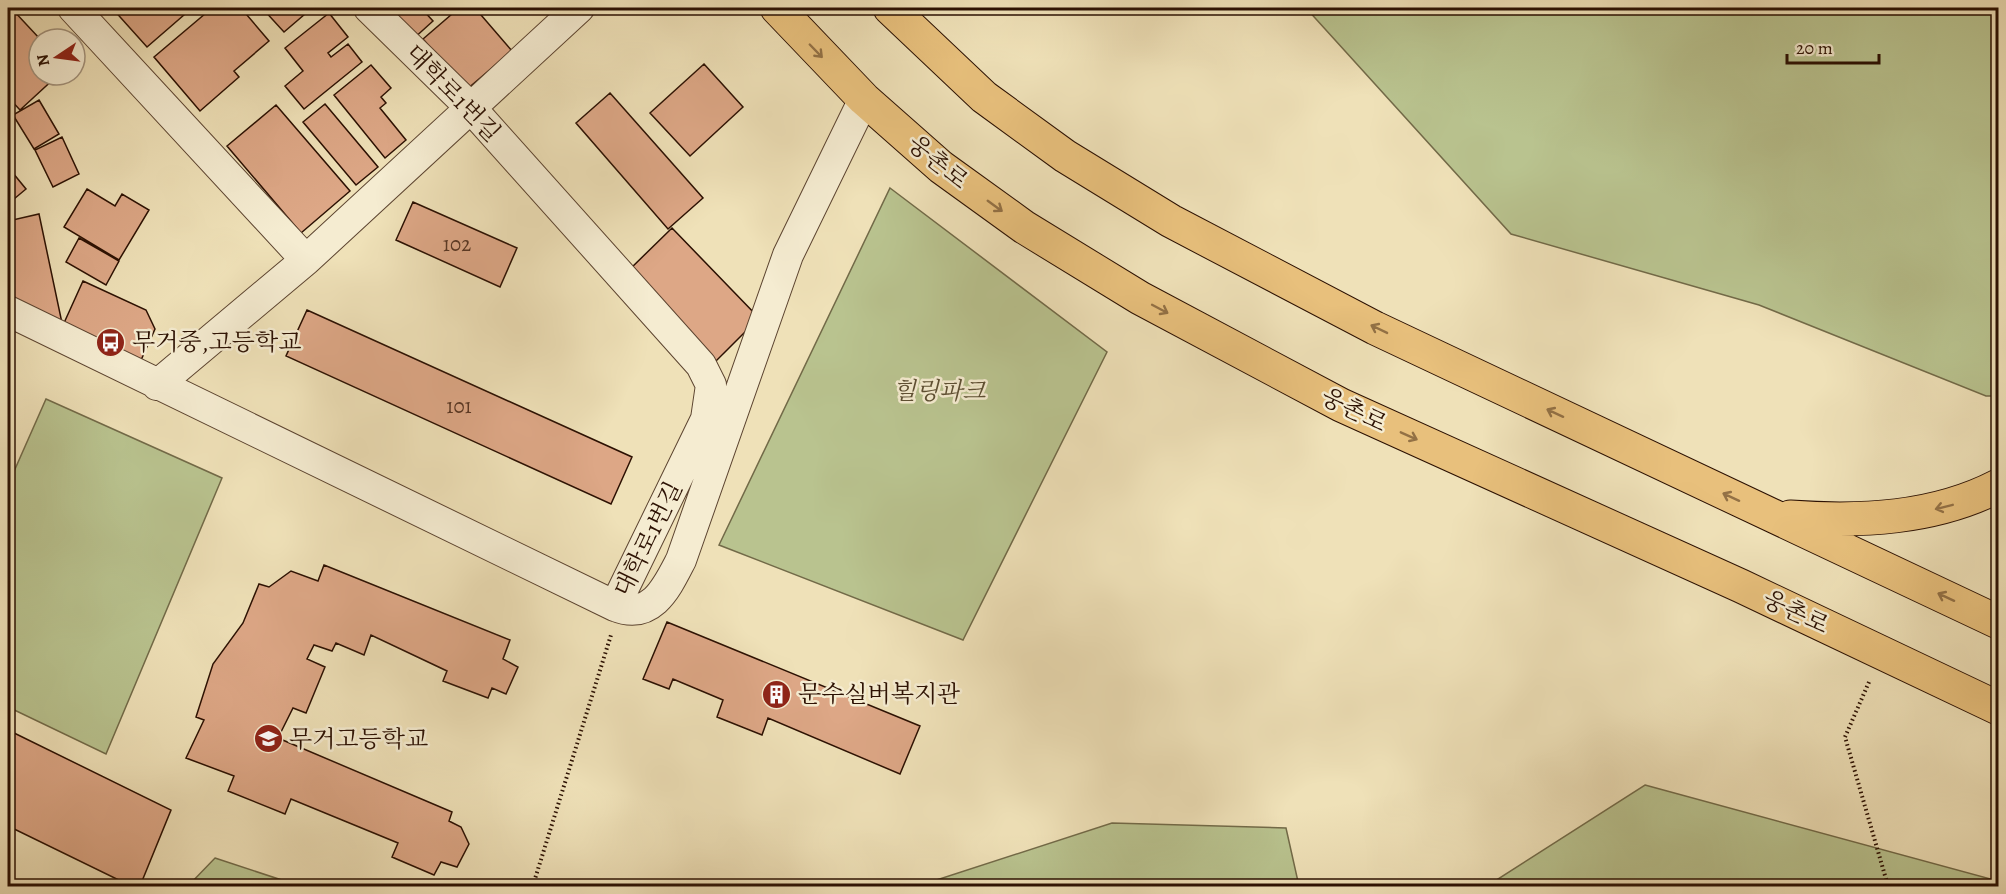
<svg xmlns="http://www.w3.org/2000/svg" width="2006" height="894" font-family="Alegreya,'Noto Serif KR',serif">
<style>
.green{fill:#b9c38f;stroke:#726a48;stroke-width:1.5}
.building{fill:#dda786;stroke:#2b1002;stroke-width:1.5}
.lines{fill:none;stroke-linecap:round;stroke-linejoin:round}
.minor-casing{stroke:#5c4430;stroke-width:32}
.major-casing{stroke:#2b1002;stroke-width:35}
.path{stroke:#2b1002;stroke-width:4;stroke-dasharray:1.5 3;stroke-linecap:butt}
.minor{stroke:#f5ecd1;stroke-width:30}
.major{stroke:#e8c07c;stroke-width:33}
.oneway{stroke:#937145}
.labels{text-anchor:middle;stroke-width:5;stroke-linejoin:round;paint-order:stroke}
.number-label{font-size:21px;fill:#583623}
.street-label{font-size:24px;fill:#2b1002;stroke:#f5ecd1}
.poi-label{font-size:24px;fill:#2b1002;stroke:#f5ecd1;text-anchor:start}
.park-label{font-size:24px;font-style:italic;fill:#5d4f33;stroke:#f5ecd1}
</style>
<rect width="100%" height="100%" fill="#efe1b8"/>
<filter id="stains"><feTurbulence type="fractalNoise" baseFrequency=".00333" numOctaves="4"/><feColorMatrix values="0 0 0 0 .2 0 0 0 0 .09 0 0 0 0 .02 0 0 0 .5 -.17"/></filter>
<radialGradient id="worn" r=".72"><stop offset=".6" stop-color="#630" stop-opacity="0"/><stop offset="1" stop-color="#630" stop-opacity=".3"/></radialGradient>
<!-- green -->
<path class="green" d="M1306,8H1998V396H1986L1759,305L1511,234Z
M890,188L1107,352L963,640L719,545Z
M46,399L222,478L106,754L8,707V485Z
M1645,785L1998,881V886H1487Z
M1112,823L1286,828L1299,886H918Z
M215,858L300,886H188Z"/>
<!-- building -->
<path class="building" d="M112,8H192L147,47Z
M212,8H241L269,41L234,71L239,77L200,111L154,57Z
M262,8H312L284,32Z
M383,8H421L433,21L412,40Z
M459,8H475L512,51L466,90L423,39Z
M12,9L40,39L39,75H58L20,110L8,97V13Z
M329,13L348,37L328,53L331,57L348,44L362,62L304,109L285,86L303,71L285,48Z
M704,64L743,107L690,156L650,113Z
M371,65L391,88L381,97L386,103L380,108L406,140L385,158L334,95Z
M610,93L703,198L668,229L576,123Z
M39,100L59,134L34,149L13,115Z
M325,104L378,167L356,185L303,122Z
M276,105L350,191L301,233L227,146Z
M62,137L79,174L53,187L35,150Z
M8,167L26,189L8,204Z
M87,189L115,206L122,194L149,210L119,260L64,227Z
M413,202L517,248L500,287L396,240Z
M39,214L62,323L8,302V221Z
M672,228L759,318L715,362L627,272Z
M79,238L119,261L106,285L66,262Z
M83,281L146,310L155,329L137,369L59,334Z
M307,310L632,457L611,504L286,356Z
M324,565L510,640L503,659L518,667L506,694L492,688L488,698L443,681L447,671L371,635L364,655L336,643L332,651L314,645L307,659L325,667L306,713L293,708L278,738L452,812L449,821L461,827L469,844L457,867L441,862L434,875L392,857L398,843L291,799L285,814L228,791L234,776L186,758L204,720L196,717L213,664L243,623L259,584L269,587L291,571L318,581Z
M667,622L920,726L900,774L768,718L762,735L717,717L723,700L673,679L669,689L643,679Z
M8,730L171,810L140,886H131L8,826Z"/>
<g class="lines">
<defs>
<path id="minor" d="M73,8L306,260
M369,8L470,107L701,365L711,385L706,419L615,606
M8,311L615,606C652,621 667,587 681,560L788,255L864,99
M157,385L306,260L579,8"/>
<path id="major" d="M777,8L864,99L941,167L1024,227L1140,298L1341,405L1741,586L1998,708
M890,8L984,97L1065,156L1171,221L1375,328L1998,622
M1790,517C1860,522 1934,519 1998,486"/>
</defs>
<!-- minor casing -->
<use href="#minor" class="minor-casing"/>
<!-- major casing -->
<use href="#major" class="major-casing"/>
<!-- path -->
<path class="path" d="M1869,682L1845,737L1888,886
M535,886L534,882L611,635"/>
<!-- minor -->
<use href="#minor" class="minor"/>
<!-- major -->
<use href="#major" class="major"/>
</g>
<!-- one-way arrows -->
<defs><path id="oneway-shaft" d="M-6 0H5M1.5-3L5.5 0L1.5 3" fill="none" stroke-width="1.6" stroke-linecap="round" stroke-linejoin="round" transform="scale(1.5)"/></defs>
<g class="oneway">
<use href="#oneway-shaft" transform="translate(816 51) rotate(46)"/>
<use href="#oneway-shaft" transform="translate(995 206) rotate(36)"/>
<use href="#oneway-shaft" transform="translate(1160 309) rotate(28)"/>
<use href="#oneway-shaft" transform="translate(1379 329) rotate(-154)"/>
<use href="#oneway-shaft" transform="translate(1555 413) rotate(-155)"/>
<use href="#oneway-shaft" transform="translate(1409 436) rotate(24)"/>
<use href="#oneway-shaft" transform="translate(1731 497) rotate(-155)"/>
<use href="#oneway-shaft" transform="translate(1944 507) rotate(166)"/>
<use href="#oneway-shaft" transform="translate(1946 597) rotate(-155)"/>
</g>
<!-- icons -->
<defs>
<symbol id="bus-disc" viewBox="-11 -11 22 22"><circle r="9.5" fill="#8f2418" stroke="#f5ecd1"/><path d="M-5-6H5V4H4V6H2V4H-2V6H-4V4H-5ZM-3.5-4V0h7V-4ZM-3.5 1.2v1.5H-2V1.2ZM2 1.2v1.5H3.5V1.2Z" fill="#fff"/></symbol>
<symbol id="building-disc" viewBox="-11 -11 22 22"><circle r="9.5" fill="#8f2418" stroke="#f5ecd1"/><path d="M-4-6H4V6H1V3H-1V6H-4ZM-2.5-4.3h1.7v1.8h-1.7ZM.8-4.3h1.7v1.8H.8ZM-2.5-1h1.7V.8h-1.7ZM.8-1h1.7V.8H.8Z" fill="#fff"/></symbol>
<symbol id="school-disc" viewBox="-11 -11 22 22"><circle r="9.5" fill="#8f2418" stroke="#f5ecd1"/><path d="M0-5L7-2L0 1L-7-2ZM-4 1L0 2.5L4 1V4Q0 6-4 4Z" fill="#fff"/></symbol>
</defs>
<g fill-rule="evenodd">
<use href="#bus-disc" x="94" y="326" width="33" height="33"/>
<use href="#building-disc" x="760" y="678" width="33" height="33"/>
<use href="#school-disc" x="252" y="722" width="33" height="33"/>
</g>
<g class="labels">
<!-- number labels -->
<g class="number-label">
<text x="457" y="251">102</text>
<text x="459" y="413">101</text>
</g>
<!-- street labels -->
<g class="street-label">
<text transform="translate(453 93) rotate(46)" y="8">대학로1번길</text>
<text transform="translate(938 162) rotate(39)" y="8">웅촌로</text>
<text transform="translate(1354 410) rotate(26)" y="8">웅촌로</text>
<text transform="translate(648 539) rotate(-64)" y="8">대학로1번길</text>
<text transform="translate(1796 612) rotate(25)" y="8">웅촌로</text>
</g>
<!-- poi labels -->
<g class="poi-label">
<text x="132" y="350">무거중,고등학교</text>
<text x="798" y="702">문수실버복지관</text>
<text x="289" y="747">무거고등학교</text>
</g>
<!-- park labels -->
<g class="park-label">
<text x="939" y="399">힐링파크</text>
</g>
</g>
<!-- margin -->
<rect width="2006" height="894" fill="none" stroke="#efe1b8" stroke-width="30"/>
<rect x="9" y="9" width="1988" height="876" fill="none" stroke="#2b1002" stroke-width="3"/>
<rect x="15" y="15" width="1976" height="864" fill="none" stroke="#2b1002" stroke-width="1.5"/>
<!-- north arrow -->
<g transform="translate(57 57) rotate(257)"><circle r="28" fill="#f5ecd1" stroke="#a4947e" stroke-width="1.5"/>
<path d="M0-4.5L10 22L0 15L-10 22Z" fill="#8f2418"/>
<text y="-9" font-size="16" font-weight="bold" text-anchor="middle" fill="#2b1002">N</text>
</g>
<!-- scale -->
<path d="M1787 54v9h92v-9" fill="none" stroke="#2b1002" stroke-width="3"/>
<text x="1796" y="54" font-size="18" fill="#2b1002" stroke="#f5ecd1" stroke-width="4.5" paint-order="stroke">20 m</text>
<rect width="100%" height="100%" filter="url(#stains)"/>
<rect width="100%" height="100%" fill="url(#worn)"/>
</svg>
